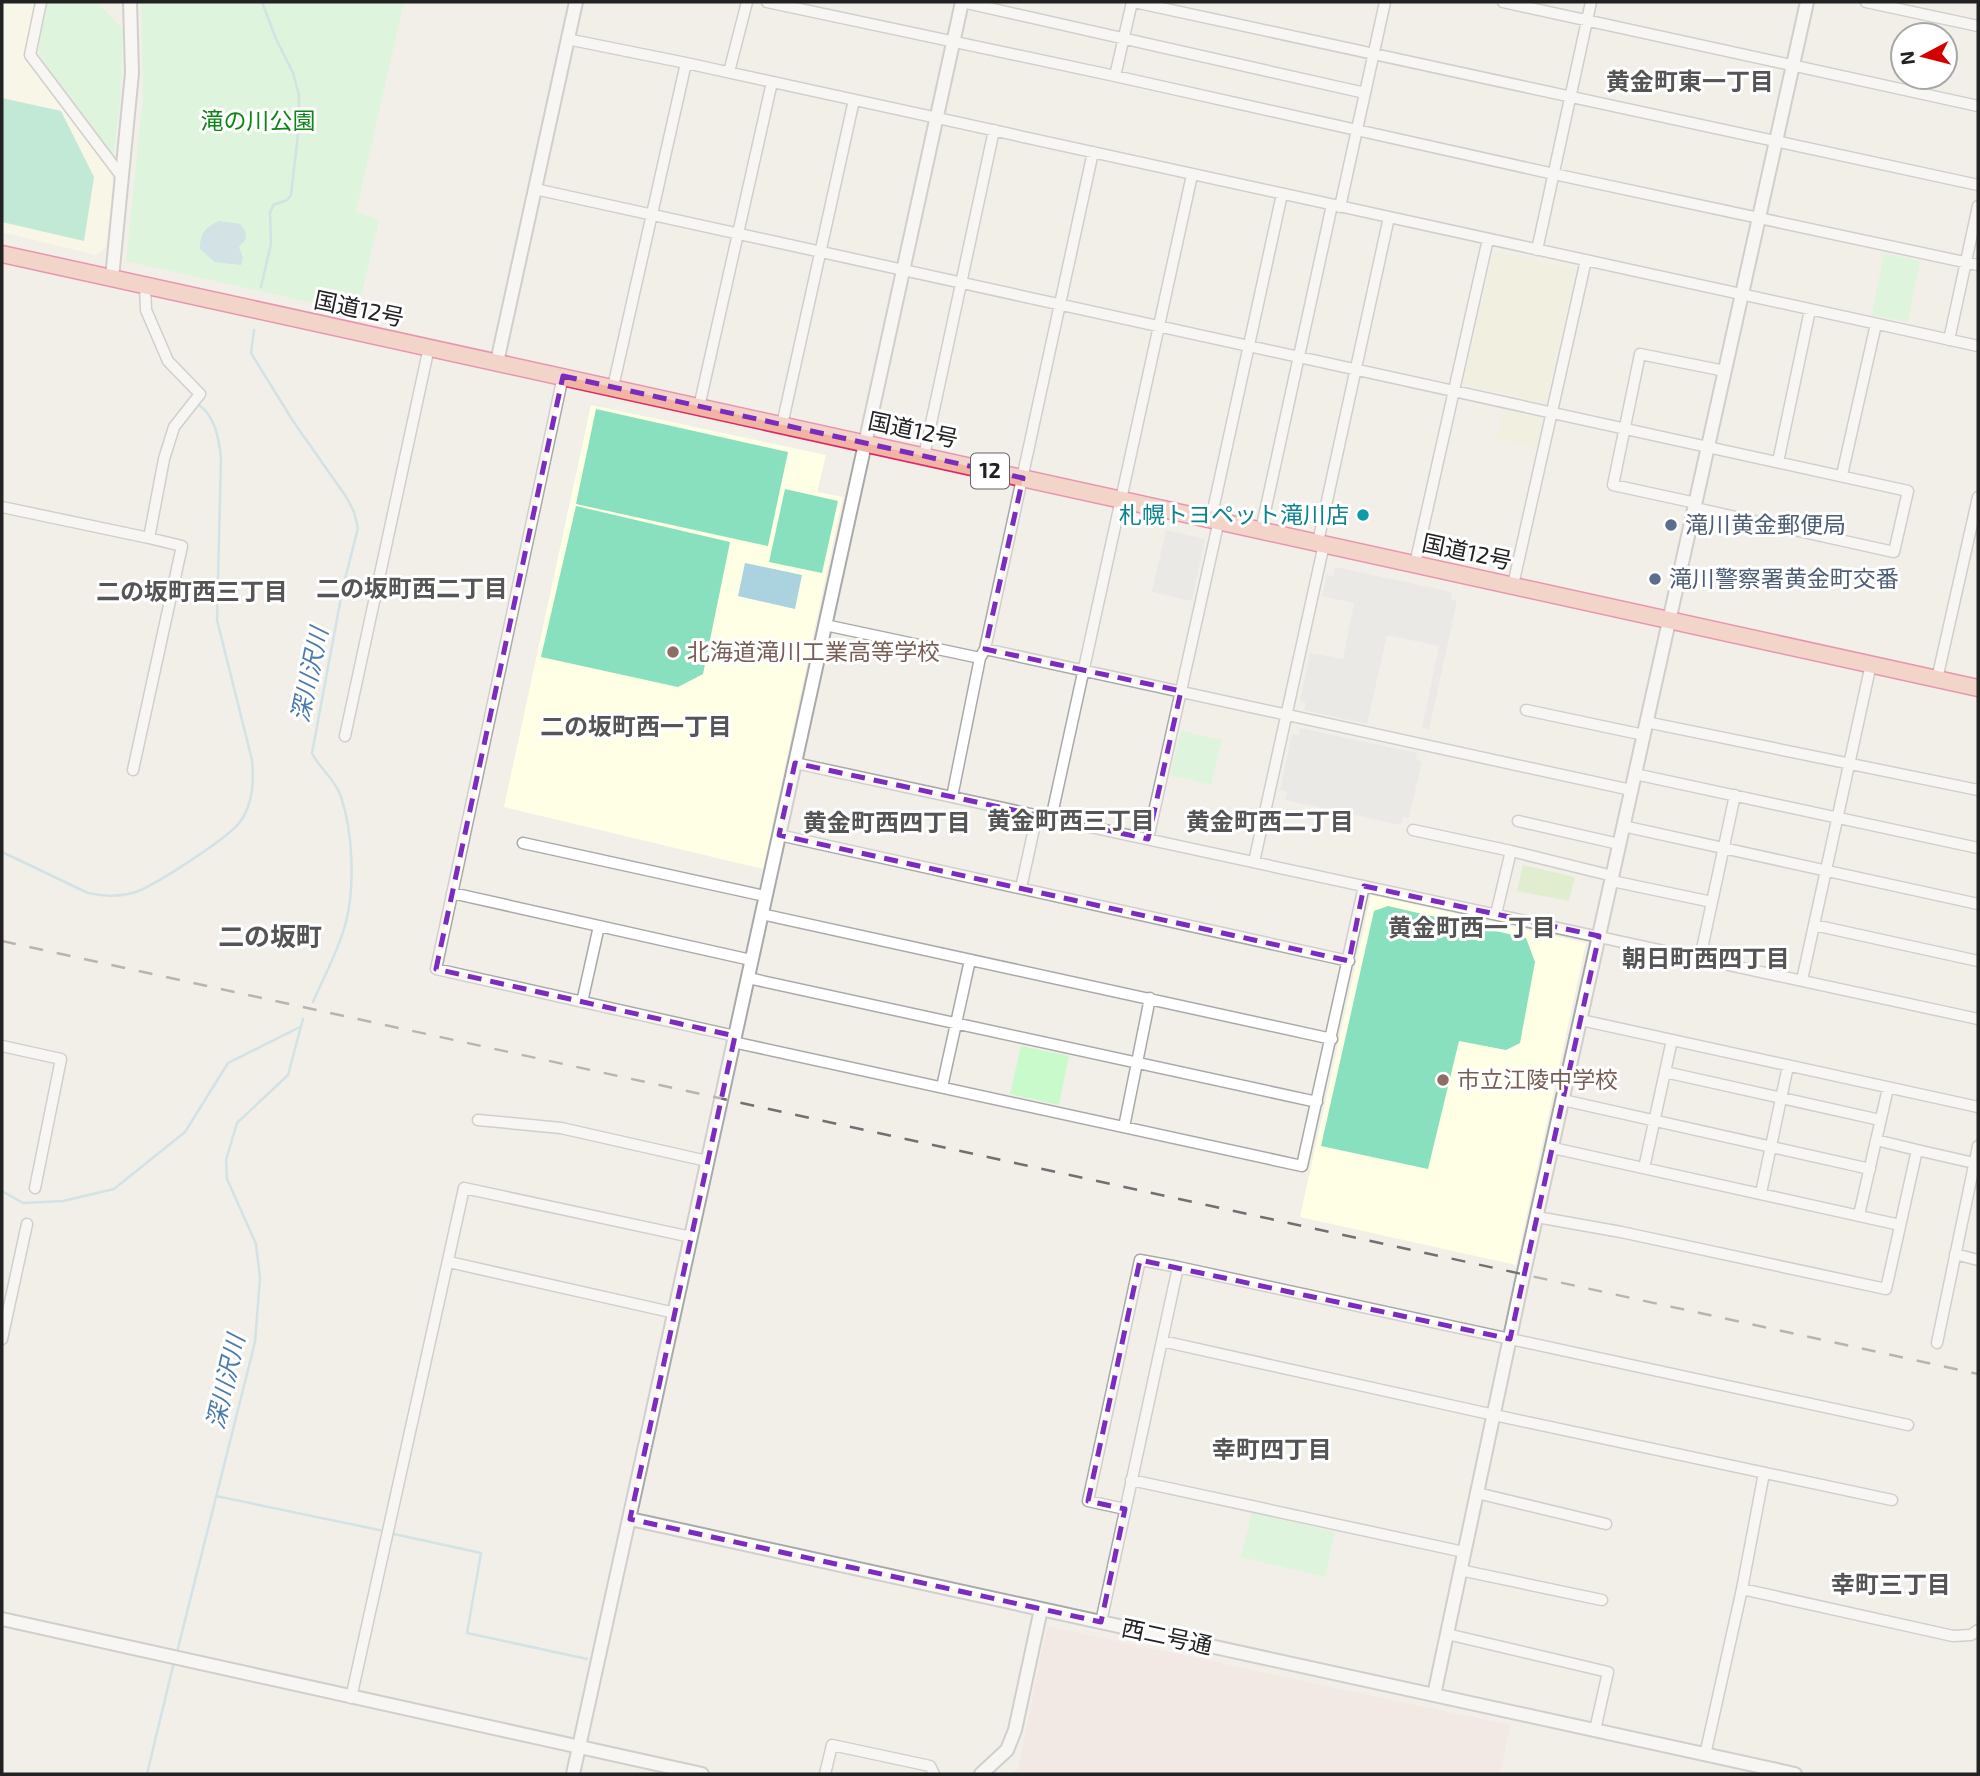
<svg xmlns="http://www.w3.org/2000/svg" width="1980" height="1776" font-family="'Exo 2','Noto Sans JP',sans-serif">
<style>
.education{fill:#ffffe5}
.military{fill:#f3e3dd}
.farmland{fill:#eef0d5}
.grass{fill:#cdebb0}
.park{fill:#c8facc}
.pitch{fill:#88e0be}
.parking{fill:#e2e2e2}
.water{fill:#aad3df}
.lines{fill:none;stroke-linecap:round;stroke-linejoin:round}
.stream{stroke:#aad3df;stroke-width:2.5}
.minor-casing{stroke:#a9a9a9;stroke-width:13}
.tertiary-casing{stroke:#a9a9a9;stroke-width:16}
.trunk-casing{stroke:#dc2a67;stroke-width:19}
.minor{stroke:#fff;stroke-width:10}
.tertiary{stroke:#fff;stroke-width:12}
.trunk{stroke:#f2b4a3;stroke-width:16}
.rail{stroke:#707070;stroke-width:2.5;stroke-dasharray:14 14;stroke-linecap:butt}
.marked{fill:none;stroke:#7b2cbf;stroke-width:5;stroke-dasharray:14 9;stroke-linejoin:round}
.culture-dot{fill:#0f9aa8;stroke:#fff;stroke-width:2.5}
.service-dot{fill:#5c6f8a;stroke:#fff;stroke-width:2.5}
.education-dot{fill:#8d6e63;stroke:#fff;stroke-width:2.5}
.labels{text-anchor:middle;stroke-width:6;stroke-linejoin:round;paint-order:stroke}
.shield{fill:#fff;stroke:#646464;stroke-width:2}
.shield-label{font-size:21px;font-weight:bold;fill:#222}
.park-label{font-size:23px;fill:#0c8416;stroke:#fff}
.street-label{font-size:23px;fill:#222;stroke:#fff}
.culture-label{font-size:23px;fill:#0d838f;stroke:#fff;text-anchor:end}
.service-label{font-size:23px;fill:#4e5e75;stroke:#fff;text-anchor:start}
.education-label{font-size:23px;fill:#785e54;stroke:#fff;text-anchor:start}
.neighbourhood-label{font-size:24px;font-weight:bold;fill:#555;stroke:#fff}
.water-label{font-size:24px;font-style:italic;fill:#4a7aab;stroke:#fff}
.quarter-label{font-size:26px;font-weight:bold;fill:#555;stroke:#fff}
</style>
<rect width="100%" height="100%" fill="#f2efe9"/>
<!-- education -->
<path class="education" d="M2,2H36L27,58L66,106L111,173L113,184L106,247L96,255L2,232Z
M591,405L826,455L817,492L843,497L763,869L504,807Z
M1371,895L1586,943L1516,1265L1300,1217Z"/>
<!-- military -->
<path class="military" d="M1047,1626L1510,1725L1500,1774H1009L1018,1769Z"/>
<!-- farmland -->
<path class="farmland" d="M1494,251L1576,270L1546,400L1542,402L1465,385L1464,382Z
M1502,409L1543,419L1537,448L1496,439Z"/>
<!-- grass -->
<path class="grass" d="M1523,865L1575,877L1569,901L1517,891Z"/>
<!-- park -->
<path class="park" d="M45,2H97L123,29L120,104L113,156L39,55V30Z
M141,2H404L356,212L379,220L357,313L126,261L143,98Z
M1884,253L1920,261L1908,322L1872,315Z
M1181,731L1222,740L1211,785L1170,775Z
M1021,1046L1069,1056L1059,1105L1010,1094Z
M1252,1512L1335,1532L1325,1577L1241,1557Z"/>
<!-- pitch -->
<path class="pitch" d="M2,98L61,111L94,177L84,241L2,222Z
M596,409L788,452L768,546L576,504Z
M785,489L838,501L822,573L769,562Z
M576,506L730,542L703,674L678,687L541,657Z
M1388,906L1526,938L1535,962L1520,1043L1506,1050L1459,1041L1428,1169L1321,1146L1374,911Z"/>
<!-- parking -->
<path class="parking" d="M1166,530L1205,539L1192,601L1152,592Z
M1335,567L1452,592L1451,600L1457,601L1429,730L1422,728L1439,646L1387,635L1367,724L1304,710L1306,703L1300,701L1310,653L1343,659L1354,603L1322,596L1327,575L1333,576Z
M1300,728L1417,753L1416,760L1422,761L1409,818L1403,817L1401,825L1285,800L1287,792L1280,790L1292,734L1299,735Z"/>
<!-- water -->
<path class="water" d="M219,221L240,224L245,231L246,239L239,247L243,258L241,265L215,262L200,249C200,234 205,227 219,221Z
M745,563L802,575L795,609L738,596Z"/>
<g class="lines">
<!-- stream -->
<path class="stream" d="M261,287L271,244L270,213L273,205L287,200L291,195L299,125V95L293,73L276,39L262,2
M254,330L251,353L293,421L347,498L354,512L358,528L343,587L312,753C319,768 336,780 341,797C353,832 355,887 346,922C340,947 324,977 313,1002
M2,852L88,893C106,897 124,897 141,890C162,880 227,839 240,822C253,804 254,782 252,760L217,620L221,458C219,439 215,416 199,405
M2,1191L23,1203L63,1201L114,1189L185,1132L228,1063L300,1027
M216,1496L384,1531
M394,1534L481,1553L467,1633L587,1659
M177,1652L255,1342L260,1278L256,1244L227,1179L226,1160L237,1123L288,1075L303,1019
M147,1774L174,1662"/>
<defs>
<path id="minor" d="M41,2L30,55L122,177
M767,2L1115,76L1554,174L1978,265
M962,2L1365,93
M1134,2L1978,185
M1503,2L1978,106
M1866,2L1978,26
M567,39L686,63L1978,346
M729,72L747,2
M1115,76L1132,2
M535,189L1908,491L1894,552L1695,508
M1340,207L1385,2
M1537,250L1591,2
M1949,340L1978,206
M563,376L436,969L735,1036
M613,387L686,63
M699,407L772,82
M782,425L854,100
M924,456L994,130
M1778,462L1810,310
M1842,475L1876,324
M1696,503L1613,485L1640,354L1725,371
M2,507L149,538L164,459L174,427L200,394L168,361L146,310L145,285
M1211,519L1282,194
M1261,530L1332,205
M1318,542L1389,217
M1415,564L1488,239
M1513,585L1586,260
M825,625L980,658
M985,649L1631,790
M1937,679L1978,497
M1526,710L1644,735
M1646,722L1978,790
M345,736L429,347
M795,763L1978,1019
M133,770L182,546L149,538
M1635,774L1978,848
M952,797L980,658L985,649L1093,152
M1051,819L1192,175
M1518,821L1619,844
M1623,826L1978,904
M1413,830L1511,851
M779,835L1349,961
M1148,839L1219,520
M523,843L765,896
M1254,862L1324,544
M1612,881L1712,902
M1021,888L1037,815
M452,893L751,960
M761,914L1332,1039
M1496,914L1511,851L1613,876
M1814,925L1978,961
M1700,958L1735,795
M748,978L1317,1102
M1802,980L1871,664
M582,1002L599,926
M1581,1020L1978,1107
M733,1042L1302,1166L1364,886
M2,1046L61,1059L35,1188
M1665,1072L1880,1120
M942,1087L970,960
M1563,1100L1870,1169
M478,1120L561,1128L707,1161
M1124,1127L1150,998
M1876,1140L1917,1150
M1553,1148L1900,1225
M1644,1168L1672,1040
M1761,1193L1788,1066
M1859,1215L1888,1088
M1537,1217L1621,1232L1886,1289L1917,1150L1974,1163
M1955,1254L1978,1260
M449,1262L675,1313
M2,1339L27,1224
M1162,1341L1494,1415L1892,1500
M1937,1343L1978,1146
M1131,1480L1464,1552
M1477,1493L1606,1524
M1125,1509L1088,1501L1140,1260L1178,1267
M1460,1570L1602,1600
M1742,1589L1953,1636L1971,1635L1978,1630
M1101,1622L1178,1267L1908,1425
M1447,1634L1608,1672L1595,1730
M351,1698L464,1188L691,1237
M1705,1755L1742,1589L1764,1473
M825,1774L832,1745L930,1766L934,1774"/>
<path id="tertiary" d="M112,278L132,73L130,2
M497,362L576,2
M630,1519L1795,1774
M2,1619L702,1774
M1434,1695L1522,1281L1807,2
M573,1774L962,2
M981,1774L1007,1750L1015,1730L1041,1609"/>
<path id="trunk" d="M2,254L1978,688"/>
</defs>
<!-- minor casing -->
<use href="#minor" class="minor-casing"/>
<!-- tertiary casing -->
<use href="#tertiary" class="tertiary-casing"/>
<!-- trunk casing -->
<use href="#trunk" class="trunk-casing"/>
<!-- minor -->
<use href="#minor" class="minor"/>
<!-- tertiary -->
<use href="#tertiary" class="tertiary"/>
<!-- trunk -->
<use href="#trunk" class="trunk"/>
<!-- rail -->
<path class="rail" d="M2,941L1978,1374"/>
</g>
<!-- marked area -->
<path d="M0 0H1980V1776H0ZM563,376L1023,478L985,649L1181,691L1148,839L795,763L779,835L1349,961L1364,886L1599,936L1510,1339L1140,1260L1088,1501L1125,1509L1101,1622L630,1519L735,1036L436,969Z" fill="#f2efe9" fill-opacity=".55" fill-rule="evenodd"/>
<path class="marked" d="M563,376L1023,478L985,649L1181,691L1148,839L795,763L779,835L1349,961L1364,886L1599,936L1510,1339L1140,1260L1088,1501L1125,1509L1101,1622L630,1519L735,1036L436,969Z"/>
<!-- markers -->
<circle class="culture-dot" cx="1363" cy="515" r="7"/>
<g class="service-dot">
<circle cx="1671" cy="525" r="7"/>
<circle cx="1655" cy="579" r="7"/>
</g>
<g class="education-dot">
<circle cx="673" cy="652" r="7"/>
<circle cx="1443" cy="1080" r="7"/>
</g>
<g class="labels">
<!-- shield labels -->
<rect class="shield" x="971" y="453.5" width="38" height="35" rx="5"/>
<g class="shield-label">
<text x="990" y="478">12</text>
</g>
<!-- park labels -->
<g class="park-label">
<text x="258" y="129">滝の川公園</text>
</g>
<!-- street labels -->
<g class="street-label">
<text transform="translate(359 309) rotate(12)" y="8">国道12号</text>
<text transform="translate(913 430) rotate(12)" y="8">国道12号</text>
<text transform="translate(1467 552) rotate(12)" y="8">国道12号</text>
<text transform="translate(1167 1637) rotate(12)" y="8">西二号通</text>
</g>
<!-- culture labels -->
<g class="culture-label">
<text x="1349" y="523">札幌トヨペット滝川店</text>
</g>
<!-- service labels -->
<g class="service-label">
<text x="1685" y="533">滝川黄金郵便局</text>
<text x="1669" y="587">滝川警察署黄金町交番</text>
</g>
<!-- education labels -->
<g class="education-label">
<text x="687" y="660">北海道滝川工業高等学校</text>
<text x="1457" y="1088">市立江陵中学校</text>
</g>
<!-- neighbourhood labels -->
<g class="neighbourhood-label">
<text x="1690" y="90">黄金町東一丁目</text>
<text x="412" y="597">二の坂町西二丁目</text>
<text x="192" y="600">二の坂町西三丁目</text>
<text x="636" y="735">二の坂町西一丁目</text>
<text x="1071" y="829">黄金町西三丁目</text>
<text x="1270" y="830">黄金町西二丁目</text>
<text x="887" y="831">黄金町西四丁目</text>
<text x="1472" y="936">黄金町西一丁目</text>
<text x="1706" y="967">朝日町西四丁目</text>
<text x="1272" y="1458">幸町四丁目</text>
<text x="1891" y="1593">幸町三丁目</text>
</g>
<!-- water labels -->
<g class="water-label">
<text transform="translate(310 675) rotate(-78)" y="8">深川沢川</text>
<text transform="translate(226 1382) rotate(-77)" y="8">深川沢川</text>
</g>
<!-- quarter labels -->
<g class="quarter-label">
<text x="270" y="946">二の坂町</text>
</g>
</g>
<!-- border -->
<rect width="1980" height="1776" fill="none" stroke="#222222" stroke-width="7"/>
<!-- north arrow -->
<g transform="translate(1924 56) rotate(263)"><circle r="33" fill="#ffffff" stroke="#a7a7a7" stroke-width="2"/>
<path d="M0-5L12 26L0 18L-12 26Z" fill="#d40000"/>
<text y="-10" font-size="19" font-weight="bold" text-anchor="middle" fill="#222222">N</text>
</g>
</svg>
